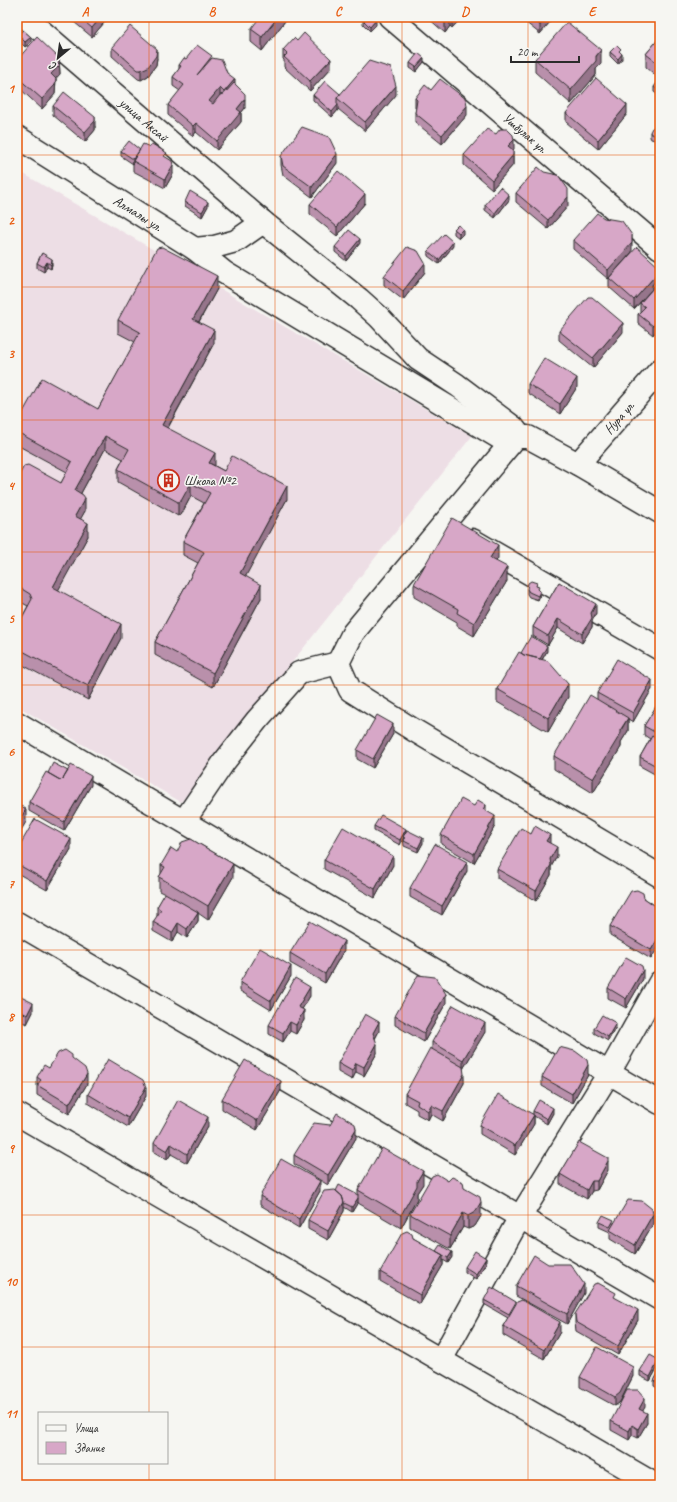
<svg xmlns="http://www.w3.org/2000/svg" width="677" height="1502" font-family="Caveat,sans-serif">
<style>
.built{fill:#eddee5}
.lines{fill:none;stroke-linecap:round;stroke-linejoin:round}
.minor-casing{stroke:#2b2b2b;stroke-width:25}
.minor{stroke:#f6f6f2;stroke-width:22}
.wall{fill:#b990ab;stroke:#2b2b2b}
.shaded-wall{fill:#96758b;stroke:#2b2b2b}
.building{fill:#d7a7c7;stroke:#2b2b2b}
.grid{fill:none;stroke:#e8590c;stroke-width:1;stroke-opacity:0.55}
.labels{text-anchor:middle;stroke-width:3;stroke-linejoin:round;paint-order:stroke}
.street-label{font-size:14px;fill:#2b2b2b;stroke:#f6f6f2}
.poi-label{font-size:14px;fill:#2b2b2b;stroke:#f6f6f2;text-anchor:start}
.neatline{fill:none;stroke:#e8590c;stroke-width:1.5}
.grid-label{font-size:13px;text-anchor:middle;font-weight:bold;fill:#e8590c}
</style>
<rect width="100%" height="100%" fill="#f6f6f2"/>
<filter id="ink" filterUnits="userSpaceOnUse"><feTurbulence type="fractalNoise" baseFrequency=".025" numOctaves="2"/><feDisplacementMap in="SourceGraphic" scale="8" xChannelSelector="R" yChannelSelector="G"/><feConvolveMatrix kernelMatrix="1 2 1 2 8 2 1 2 1" color-interpolation-filters="sRGB"/></filter>
<g filter="url(#ink)">
<!-- built -->
<path class="built" d="M17,170L472,436L181,802L17,706Z"/>
<g class="lines">
<defs>
<g id="minor">
<path id="s1" d="M25,17L263,222L359,299L379,317L418,359L457,385L513,427L520,436"/>
<path id="s2" d="M390,17L660,248"/>
<path id="s3" d="M17,137L195,249L225,273L510,444"/>
<path d="M195,249L214,247L236,241L263,222"/>
<path id="s4" d="M578,464L660,370"/>
<path d="M660,512L578,464L528,437H516L353,633L338,663L350,690L412,729L660,876"/>
<path d="M472,540L660,649"/>
<path d="M17,723L609,1073L660,982"/>
<path d="M184,821L224,762L257,720L299,673L338,663"/>
<path d="M17,923L520,1217L441,1360"/>
<path d="M660,1103L609,1073L520,1217L660,1299"/>
<path d="M17,1114L656,1485"/>
</g>
</defs>
<!-- minor casing -->
<use href="#minor" class="minor-casing"/>
<!-- minor -->
<use href="#minor" class="minor"/>
</g>
<!-- wall -->
<path class="wall" d="M68,17H109L92,37Z
M288,17L262,51L251,42V29Z
M427,17H462L452,28L450,26L445,33Z
M519,17H554L540,34Z
M363,20L376,25L370,31L363,24Z
M18,35L31,42L25,47L18,40Z
M660,37V79L646,67V54Z
M112,47L157,58L156,65L148,76L141,80L138,79L112,56Z
M283,50L331,68L310,91L284,67V60L283,59Z
M610,52L622,59L618,64L610,56Z
M59,58L60,74L56,78L55,94L42,109L17,86V60Z
M186,59H212L227,73L235,84L245,108L241,113V122L217,150L196,132L193,136L168,115V105L180,91L173,86V77L179,69V65Z
M535,59L601,64L596,69V75L571,104L535,72Z
M424,62L416,72L410,68V63Z
M660,81V96L654,92V87Z
M340,94L396,95L365,131L338,109V110L332,117L313,100V95Z
M415,98L467,115L442,144L415,122V113L416,108L415,107Z
M53,106L95,126V130L85,142L53,115Z
M566,113L627,114L598,149L566,122Z
M650,132L658,137L655,140L651,139L650,137Z
M514,149L513,150V165L492,189L464,165V155Z
M140,150L167,158L173,174L165,188L133,171V163V164L121,156V151Z
M281,156L337,163L312,197L283,175L281,165Z
M516,193L568,206L548,229L516,202Z
M509,200L495,218L485,210V205Z
M185,202L208,206L202,217L185,206Z
M365,203L337,236L310,214V204Z
M454,229L463,234L459,238L454,234Z
M573,240L632,252L613,274L660,268V327L653,335L638,323V314L640,312V303L652,289L634,309L609,287V278L608,279L573,249Z
M360,243L346,261L335,252V247Z
M453,246L439,264L428,256V251Z
M42,253L52,264L51,269L47,267L44,272L37,268V263Z
M425,272L403,300L384,285V276Z
M217,289L199,322L214,343L168,428L215,466L224,471L287,499L245,576L261,598L213,687L155,655V642L198,563L183,555V541L204,503L191,496L181,515L178,516L118,482V469L123,459L105,449L81,493L85,511L80,519L88,536L58,590L121,638L88,700L17,662V627L28,606L17,600V479L61,483L67,472L17,445V423L98,409L135,342L118,333V320Z
M559,331L623,332L593,368L559,340Z
M528,384L577,387L560,414L528,393Z
M498,558L496,561L507,581L474,636L457,626V622L414,597V584Z
M660,581V588H659V583Z
M559,582L596,613L592,621V627L582,643L558,628L548,645L533,636V627Z
M537,586L540,595L538,600L529,597L527,594V589Z
M547,651L542,660L568,697L548,732L497,702V689L521,653Z
M652,689L633,722L628,719V731L621,742V747L593,793L554,769V756L597,699V693Z
M660,700V777L640,766V757L650,739L644,735V726Z
M393,734L373,768L357,759V750Z
M68,771L91,785L64,831L29,811V802L48,773Z
M474,806L495,826L474,863L441,844V835Z
M374,826L406,832L423,843L418,852L404,846L403,838L400,845L374,831Z
M531,834L550,843L557,856L551,867V875L536,901L497,878V869Z
M71,849L47,890L17,873V850Z
M177,852L233,877L208,920L198,913V921L187,938L178,932L172,942L153,931V922L157,917V907L165,894L159,891V877L161,874V865Z
M324,860L393,865L375,898L324,869Z
M467,871L442,915L410,897V888Z
M644,898L657,907L651,959L610,935V926Z
M344,950L325,983L290,963V953Z
M291,976L271,1010L240,991V982Z
M643,979L626,1008L608,998V988Z
M17,995L33,1012L27,1024L22,1022L17,1030Z
M310,996L302,1009L304,1020L296,1034L290,1031L283,1042L269,1034V1025Z
M446,1003L424,1042L395,1025V1016Z
M616,1027L608,1041L594,1033V1028Z
M379,1031L375,1039L377,1053L364,1076L356,1072L352,1080L338,1072V1063Z
M485,1032L463,1069L464,1083L443,1121L431,1114L428,1120L417,1114V1110L405,1103V1094L432,1049V1042Z
M72,1059L87,1084L69,1114L37,1095V1077L49,1068Z
M588,1075L572,1103L542,1086V1077Z
M281,1090L257,1130L222,1109V1099Z
M88,1094L146,1096L128,1127L88,1103Z
M533,1111L553,1113L547,1124L534,1116V1124L515,1155L480,1134V1125L533,1114Z
M208,1126L187,1163L171,1154L167,1160L154,1152V1143Z
M356,1138L328,1185L294,1164V1155Z
M608,1170L597,1190L592,1191L587,1199L560,1184V1174Z
M448,1181L464,1188L481,1216L475,1226L468,1229L463,1227L450,1249L410,1227V1214Z
M423,1184L417,1193V1199L401,1228L358,1203V1202L352,1212L344,1207V1211L328,1240L308,1229V1220L336,1191L358,1195V1190Z
M320,1191L299,1228L260,1205V1196Z
M599,1222L614,1223L653,1224L635,1254L610,1239V1232L599,1227Z
M413,1238L436,1252L452,1257L448,1263L443,1260V1265L420,1304L380,1281V1272Z
M486,1263L476,1279L465,1272V1267Z
M516,1286L584,1293L567,1324L516,1296Z
M616,1298L638,1320L618,1355L576,1331L575,1323V1314Z
M484,1300L560,1332L544,1359L503,1335V1326L508,1318L484,1304Z
M659,1365L650,1381L640,1376V1371Z
M660,1371V1389L654,1386V1381Z
M633,1376L620,1402L615,1406L580,1387V1377Z
M645,1407L642,1411L647,1423L638,1438L632,1435L629,1440L611,1430V1421Z"/>
<!-- shaded-wall -->
<path class="shaded-wall" d="M101,17H109L92,37V28Z
M278,17H288L262,51V37Z
M450,17V26L445,33V23Z
M454,17H462L452,28V19Z
M547,17H554L540,34V25Z
M376,20V25L370,31V27Z
M31,37V42L25,47V42Z
M157,49V58L156,65L148,76L141,80V70Z
M601,50V64L596,69V75L571,104V90Z
M622,54V59L618,64V59Z
M59,58L60,74L51,84V74L56,61Z
M424,58V62L416,72V67Z
M331,59V68L310,91V81Z
M56,79L55,94L42,109V99Z
M235,79V89L224,101V92Z
M396,86V95L365,131V122Z
M220,88V97L209,110V101Z
M245,99V108L241,113V122L217,150V141L237,109Z
M337,103V106L338,105V110L332,117V112Z
M627,105V114L598,149V140Z
M467,106V115L442,144V135Z
M95,117V130L85,142V132Z
M196,123V132L193,136V126Z
M658,132V137L655,140V135Z
M514,140V149L508,155V146Z
M140,150L133,161V164V159Z
M337,154V163L312,197V187Z
M513,155V165L492,189V180Z
M173,165V174L165,188V179Z
M365,194V203L337,236V227Z
M509,195V200L495,218V213Z
M568,197V206L548,229V220Z
M208,202V206L202,217V212Z
M463,229V234L459,238V233Z
M632,235V252L608,279V270Z
M360,239V243L346,261V256Z
M453,242V246L439,264V260Z
M52,259V264L51,269V265Z
M47,262V267L44,272V267Z
M425,263V272L403,300V291Z
M660,270V280L652,285V289L634,309V300Z
M217,276V289L193,332V319Z
M660,318V327L653,335V326Z
M623,323V332L593,368V358Z
M214,330V343L162,438V425Z
M577,378V387L560,414V404Z
M105,436V449L75,504V490Z
M215,453V466L209,463Z
M191,483V496L181,515L178,516V502Z
M287,486V499L240,587V573Z
M85,498V511L75,529V516Z
M88,523V536L53,600V587Z
M498,545V558L490,571V558Z
M507,567V581L474,636V623Z
M261,585V598L213,687V673Z
M540,591V595L538,600V596Z
M596,604V613L592,621V627L582,643V634L591,613Z
M558,619V628L548,645V636Z
M121,624V638L88,700V686Z
M547,646V651L536,670V665Z
M652,680V689L633,722V713Z
M568,684V697L548,732V718Z
M628,718V731L621,742V747L593,793V779Z
M393,724V734L373,768V759Z
M19,730V744L17,747V734Z
M91,776V785L64,831V822Z
M486,805V814L483,809Z
M26,809V822L17,837V824Z
M495,816V826L474,863V854Z
M406,829V833L400,845V840Z
M550,835V844L546,841Z
M423,838V843L418,852V848Z
M71,839V849L47,890V881Z
M557,847V856L551,867V875L536,901V891L550,859Z
M393,856V865L375,898V889Z
M467,862V871L442,915V906Z
M233,864V877L208,920V906Z
M198,912V921L187,938V929Z
M178,923V932L172,942V933Z
M660,935V944L651,959V950Z
M344,941V950L325,983V974Z
M291,966V976L271,1010V1001Z
M643,970V979L626,1008V999Z
M310,987V996L298,1016V1007Z
M446,994V1003L424,1042V1033Z
M33,1003V1012L27,1024V1015Z
M304,1010V1020L296,1034V1025Z
M22,1012V1022L17,1030V1021Z
M290,1022V1031L283,1042V1033Z
M379,1022V1031L373,1042V1033Z
M485,1023V1032L463,1069V1060Z
M616,1023V1027L608,1041V1037Z
M377,1044V1053L364,1076V1067Z
M356,1063V1072L352,1080V1071Z
M588,1065V1075L572,1103V1094Z
M87,1074V1084L69,1114V1104Z
M464,1074V1083L443,1121V1111Z
M281,1081V1090L257,1130V1121Z
M146,1087V1096L128,1127V1118Z
M431,1105V1114L428,1120V1111Z
M553,1108V1113L547,1124V1119Z
M534,1115V1124L515,1155V1146Z
M208,1117V1126L187,1163V1154Z
M356,1129V1138L328,1185V1175Z
M171,1144V1154L167,1160V1151Z
M608,1161V1170L597,1190V1181Z
M423,1171V1184L417,1193V1199L401,1228V1215L417,1181Z
M320,1181V1191L299,1228V1219Z
M592,1181V1191L587,1199V1190Z
M358,1198V1202L352,1212V1207Z
M344,1202V1211L328,1240V1231Z
M481,1202V1216L475,1226L468,1229V1216Z
M463,1213V1227L450,1249V1236Z
M653,1214V1224L635,1254V1245Z
M452,1252V1257L448,1263V1258Z
M443,1255V1265L420,1304V1295Z
M486,1258V1263L476,1279V1274Z
M584,1284V1293L567,1324V1314Z
M638,1310V1320L618,1355V1346Z
M560,1322V1332L544,1359V1350Z
M659,1360V1365L650,1381V1377Z
M633,1367V1376L620,1402L615,1406V1397Z
M645,1398V1407L639,1418V1409Z
M647,1413V1423L638,1438V1429Z
M632,1425V1435L629,1440V1431Z"/>
<!-- building -->
<path class="building" d="M79,17H101L92,28Z
M260,17H278L262,37L251,29Z
M365,17H373L376,20L370,27L363,20Z
M437,17H450L445,23Z
M530,17H547L540,25Z
M567,22L601,50L596,56V61L571,90L535,59Z
M130,26L157,49L156,56L148,67L141,70H138L112,47Z
M23,30L31,37L25,42L18,35Z
M304,33L331,59L310,81L284,57L287,54L283,50L294,38L297,41Z
M37,37L59,58L56,61L60,65L51,74L56,79L55,85L42,99L17,77V60Z
M660,37V65L646,54Z
M197,45L212,56L197,75L212,58L222,60L227,73L235,79L224,92L220,88L209,101L213,104L220,95L224,94L234,83L245,94V99L237,109L241,112L217,141L196,123L193,126L168,105L184,85L173,77L181,66L179,65L184,58L186,59Z
M617,45L621,49L619,51L622,54L618,59L610,52Z
M418,53L424,58L416,67L410,63Z
M369,61L391,68L396,86L365,122L337,98Z
M596,78L627,105L598,140L566,113Z
M440,79L466,99L467,106L442,135L415,113L417,100L415,98L425,85L431,90Z
M659,80L660,81V92L654,87Z
M325,81L340,94L337,98V103L338,105L332,112L313,95Z
M64,92L95,117V121L85,132L53,106Z
M302,127L329,137L337,154L312,187L283,166L281,156Z
M655,127L657,130L658,132L655,135L651,134L650,132L652,128Z
M487,129L496,134L500,129H507L513,135L514,140L508,146L513,150V155L492,180L464,155Z
M129,141L140,150L133,159L121,151Z
M143,144L150,147L152,144L167,153L164,156L172,161L173,165L165,179L133,161Z
M538,167L544,172L558,175L568,189V197L548,220L516,193Z
M338,171L365,194L337,227L310,204Z
M500,187L509,195L495,213L485,205Z
M190,191L208,202L202,212L185,202Z
M597,213L604,218L622,221L632,235V243L608,270L573,240Z
M458,225L463,229L459,233L454,229Z
M349,230L360,239L346,256L335,247Z
M444,234L453,242L439,260L428,251Z
M162,247L217,276L193,319L214,330L162,425L215,453L209,463L224,471L232,456L287,486L240,573L261,585L213,673L155,642L204,552L183,541L210,493L191,483L181,501L178,502L118,469L129,449L105,436L75,490L83,495L85,498L75,516L88,523L53,587L121,624L88,686L17,648V627L32,599L30,594L17,586V479L24,466L28,465L61,483L72,462L17,432V423L42,378L98,409L140,332L118,320L157,248Z
M407,247L418,251L425,263L403,291L384,276Z
M637,247L660,268V270L634,300L609,278Z
M42,253L52,259L51,265L47,262L44,267L37,263Z
M660,275V318L653,326L638,314L645,307L640,303L654,287L652,285Z
M588,297H592L623,323L593,358L559,331Z
M544,358L577,378L560,404L528,384Z
M452,518L498,545L490,558L507,567L474,623L457,613L458,609L414,584Z
M531,581L537,583L536,586L539,587L538,589L540,591L538,596L529,592L527,589L528,583Z
M559,582L596,604L591,613L592,618L582,634L558,619L548,636L533,627Z
M531,636L547,646L540,659L524,655L521,653Z
M519,652L524,655L548,661L568,684L548,718L497,689Z
M617,659L652,680L633,713L597,693Z
M590,695L628,718L621,729V733L593,779L554,756Z
M660,700V735L644,726Z
M377,715L393,724L373,759L357,750Z
M652,736L660,741V768L640,757Z
M53,763L68,771L63,779L60,780L48,773Z
M71,765L91,776L64,822L29,802L46,772L60,780L63,779Z
M461,799L474,806L478,800L486,805L483,809L495,816L474,854L441,835Z
M17,804L26,809L17,824Z
M381,815L406,829L400,840L374,826Z
M35,819L71,839L47,881L17,864V850Z
M535,826L550,835L546,841L557,847L550,859L551,865L536,891L497,869L521,828L531,834Z
M343,827L393,856L375,889L324,860Z
M407,830L423,838L418,848L404,841L405,838L403,837Z
M191,839L233,864L208,906L159,877L165,867L161,865L171,848L177,852L182,842Z
M435,844L467,862L442,906L410,888Z
M637,890L643,893L644,898L657,907L660,906V935L651,950L610,926L631,891Z
M165,893L198,912L187,929L178,923L172,933L153,922L161,910L157,907Z
M310,921L344,941L325,974L290,953Z
M260,948L291,966L271,1001L240,982Z
M626,957L642,966L643,970L626,999L608,988Z
M418,975L435,977L446,994L424,1033L395,1016Z
M295,978L310,987L298,1007L304,1010L296,1025L290,1022L283,1033L269,1025Z
M17,995L33,1003L27,1015L22,1012L17,1021Z
M453,1005L485,1023L463,1060L432,1042Z
M365,1014L379,1022L373,1033L377,1044L364,1067L356,1063L352,1071L338,1063Z
M602,1015L616,1023L608,1037L594,1028Z
M559,1047L575,1051L587,1060L588,1065L572,1094L542,1077Z
M430,1048L463,1067L464,1074L443,1111L431,1105L428,1111L417,1104L418,1101L405,1094Z
M65,1050L72,1055V1058L85,1068L87,1074L69,1104L37,1085L41,1080L37,1077L44,1065L49,1068L58,1053Z
M108,1059L143,1080L146,1087L128,1118L88,1094Z
M245,1060L281,1081L257,1121L222,1099Z
M498,1094L534,1115L515,1146L480,1125Z
M178,1100L208,1117L187,1154L171,1144L167,1151L154,1143Z
M539,1100L553,1108L547,1119L533,1111Z
M337,1113L355,1124L356,1129L328,1175L294,1155L314,1123L330,1125Z
M579,1142L608,1158V1161L597,1181H592L587,1190L560,1174Z
M382,1148L423,1171L417,1181V1186L401,1215L358,1190Z
M281,1159L320,1181L299,1219L260,1196Z
M437,1174L448,1181L452,1177L463,1182L464,1188L480,1197L481,1202L475,1212L468,1216L463,1213L450,1236L410,1214L432,1176Z
M339,1185L358,1195V1198L352,1207L344,1203L342,1196L336,1191Z
M335,1190L342,1196L344,1202L328,1231L308,1220L324,1191Z
M628,1200L642,1201L652,1209L653,1214L635,1245L610,1230Z
M603,1215L614,1220L610,1227L599,1222Z
M407,1231L412,1234L413,1238L443,1255L420,1295L380,1272L402,1233Z
M440,1245L452,1252L448,1258L436,1251Z
M475,1251L486,1258L476,1274L465,1267Z
M534,1255L548,1264H570L584,1284L567,1314L516,1286Z
M598,1283L616,1293L614,1297L638,1310L618,1346L576,1322L575,1314L594,1284Z
M491,1287L516,1302L509,1314L484,1300Z
M522,1300L560,1322L544,1350L503,1326L517,1302Z
M597,1347L633,1367L620,1393L615,1397L580,1377Z
M650,1355L659,1360L650,1377L640,1371Z
M659,1371H660V1384L654,1381Z
M627,1390H638L645,1398L639,1409L647,1413L638,1429L632,1425L629,1431L611,1421Z"/>
</g>
<!-- grid -->
<path class="grid" d="M149,17V1413M275,17V1485M402,17V1485M528,17V1485M17,155H660M17,287H660M17,420H660M17,552H660M17,685H660M17,817H660M17,950H660M17,1082H660M17,1215H660M17,1347H660M149,1463V1485"/>
<!-- icons -->
<defs>
<symbol id="building-ring" viewBox="-11 -11 22 22"><circle r="9.5" fill="#f6f6f2" stroke="#c8321e" stroke-width="1.5"/><path d="M-4-6H4V6H1V3H-1V6H-4ZM-2.5-4.3h1.7v1.8h-1.7ZM.8-4.3h1.7v1.8H.8ZM-2.5-1h1.7V.8h-1.7ZM.8-1h1.7V.8H.8Z" fill="#c8321e"/></symbol>
</defs>
<g fill-rule="evenodd">
<use href="#building-ring" x="156" y="468" width="25" height="25"/>
</g>
<g class="labels">
<!-- street labels -->
<g class="street-label">
<text dy="5" stroke="none"><textPath href="#s1" startOffset="157">улица Аксай</textPath></text>
<text dy="5" stroke="none"><textPath href="#s2" startOffset="178">Ушбулак ул.</textPath></text>
<text dy="5" stroke="none"><textPath href="#s3" startOffset="143">Алмалы ул.</textPath></text>
<text dy="5" stroke="none"><textPath href="#s4" startOffset="62">Нура ул.</textPath></text>
</g>
<!-- poi labels -->
<g class="poi-label">
<text x="184" y="485">Школа №2</text>
</g>
</g>
<!-- margin -->
<rect width="677" height="1502" fill="none" stroke="#f6f6f2" stroke-width="44"/>
<!-- legend -->
<rect x="38" y="1412" width="130" height="52" fill="#f6f6f2" stroke="#a5a5a2"/>
<rect x="46" y="1425" width="20" height="6" fill="#f6f6f2" stroke="#a5a5a2"/>
<text x="74" y="1432" font-size="12" fill="#2b2b2b">Улица</text>
<rect x="46" y="1442" width="20" height="12" fill="#d7a7c7" stroke="#a5a5a2"/>
<text x="74" y="1452" font-size="12" fill="#2b2b2b">Здание</text>
<!-- north arrow -->
<g transform="translate(58 58) rotate(209)" stroke="#f6f6f2" stroke-width="3" paint-order="stroke">
<path d="M0-3L7 15L0 10L-7 15Z" fill="#2b2b2b"/>
<text y="-6" font-size="11" font-weight="bold" text-anchor="middle" fill="#2b2b2b">С</text>
</g>
<!-- scale -->
<path d="M511 56v6h68v-6" fill="none" stroke="#2b2b2b" stroke-width="2"/>
<text x="517" y="56" font-size="12" fill="#2b2b2b" stroke="#f6f6f2" stroke-width="3" paint-order="stroke">20 m</text>
<rect x="22" y="22" width="633" height="1458" class="neatline"/>
<g class="grid-label">
<text x="85" y="16">A</text>
<text x="212" y="16">B</text>
<text x="338" y="16">C</text>
<text x="465" y="16">D</text>
<text x="592" y="16">E</text>
<text x="11" y="93">1</text>
<text x="11" y="225">2</text>
<text x="11" y="358">3</text>
<text x="11" y="490">4</text>
<text x="11" y="623">5</text>
<text x="11" y="756">6</text>
<text x="11" y="888">7</text>
<text x="11" y="1021">8</text>
<text x="11" y="1153">9</text>
<text x="11" y="1286">10</text>
<text x="11" y="1418">11</text>
</g>
</svg>
